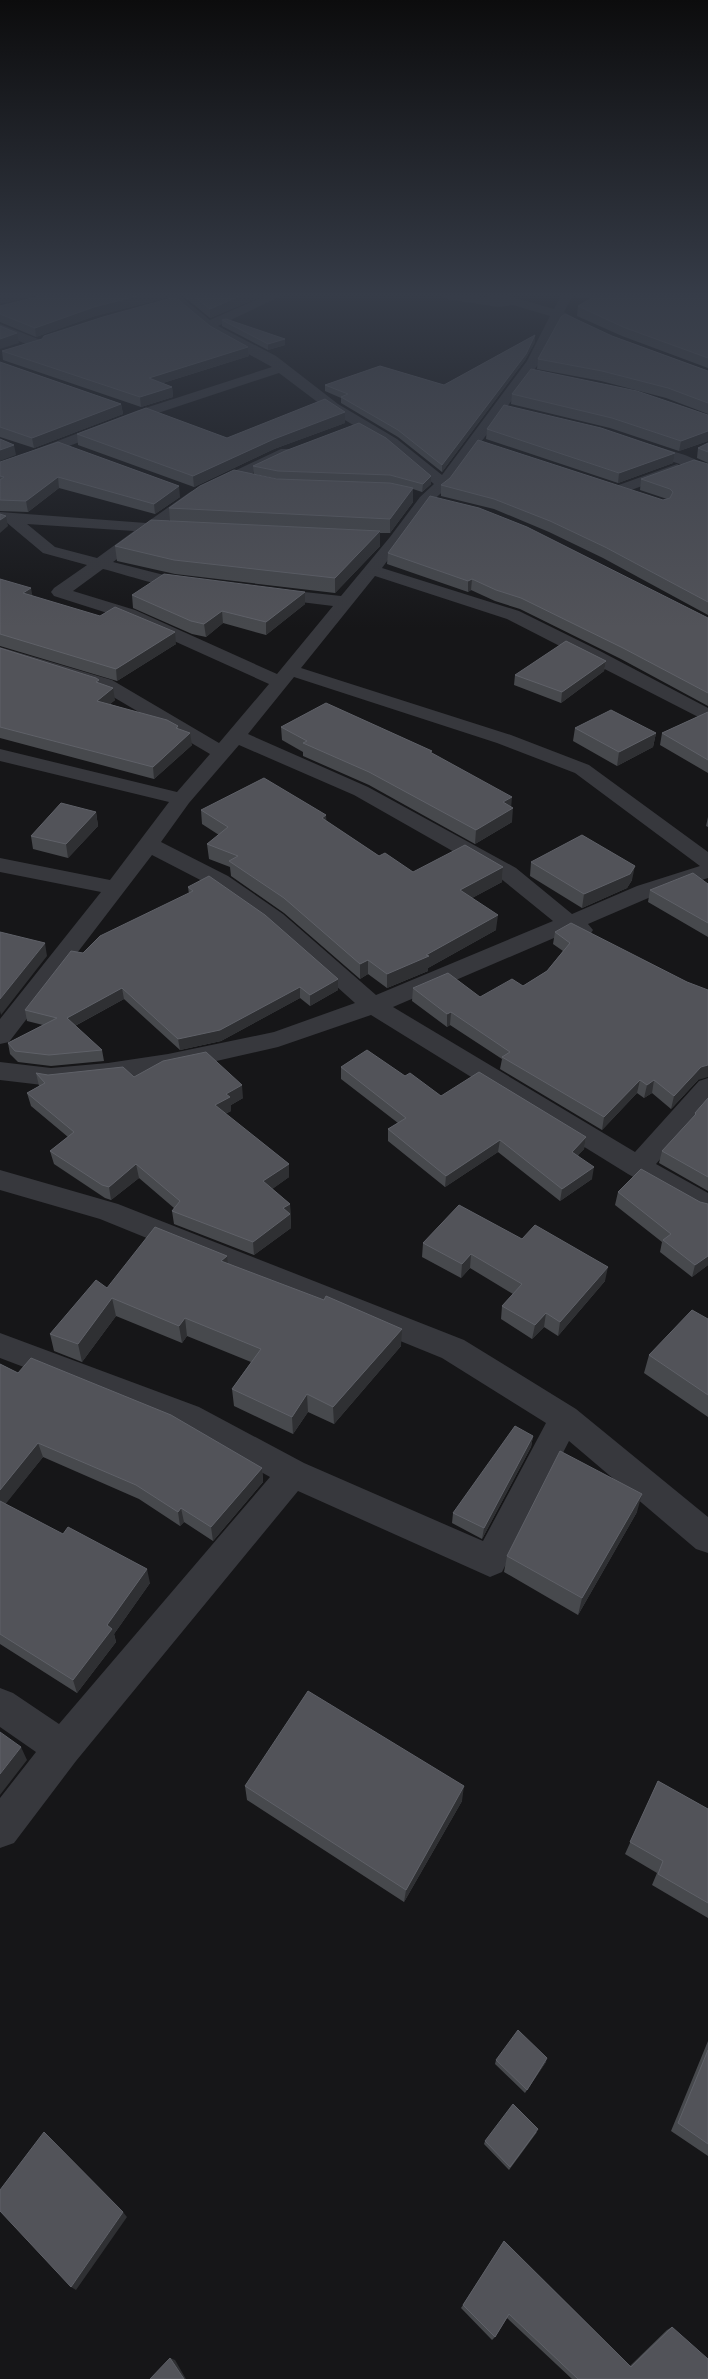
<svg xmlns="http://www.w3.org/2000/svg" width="708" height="2379" font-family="'Noto Sans',sans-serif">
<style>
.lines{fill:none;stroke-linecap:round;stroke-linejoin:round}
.street{fill:#37383d;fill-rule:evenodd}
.wall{fill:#47494d}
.shaded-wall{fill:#2f3033}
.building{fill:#525359;stroke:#5f6168}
</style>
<rect width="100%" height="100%" fill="#161618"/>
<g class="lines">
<!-- street -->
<path class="street" d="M166,295H179L210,320L267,295H283L218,326L276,356L338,404L397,439L442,475L527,361L550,316L513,305L498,307L447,299L441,295H470L490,298L486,295H505L554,309L561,295H573L564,312L580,321L578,324L574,325L561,320L540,362L448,487L430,503L382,568L519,611L600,651L708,708V722L507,619L375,576L301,668L511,735L589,765L708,852V878L653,896L588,924L593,930L590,935L582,937L568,932L393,1007L635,1152L699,1081L708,1078V1104L656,1164L708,1193V1216L698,1213L628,1174L371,1015L278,1047L168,1072L108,1081L51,1086L0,1080V1062L51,1068L108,1063L168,1054L274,1032L355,1003L267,924L212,886L152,855L9,1042L0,1044V1019L101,892L0,872V858L110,880L169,802L0,761V749L177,792L210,754L98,688L0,658V647L112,680L219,743L269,684L123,618L54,596L51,592L54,588L87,565L43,553L6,522H0V512L146,523L190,492L281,449H291L293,452L291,455L200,498L162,526L161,531L153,533L113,562L164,575L201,580L203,584L201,588C178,593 127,575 103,569L73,591L135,610L277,674L333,606L268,598L262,597L259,593L262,589L268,588L341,596L390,537L420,497L434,484L387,445L328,410L279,373L146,417L0,472V463L136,411L272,367L212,334ZM27,524L134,531L97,558L55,547ZM294,677L497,743L575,773L700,866L637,886L572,914L516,868L368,787L248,734ZM239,745L354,795L500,878L553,921L376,995L283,914L228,876L161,842L189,803Z
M0,324L43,341L44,344L38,348L33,347L0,333Z
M639,441L685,455L708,465V474L634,448L632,445Z
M677,464L684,468L682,471L626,492H616L613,489L616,486Z
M0,1170L118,1204L464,1340L576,1409L708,1517V1553L696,1549L569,1441L502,1572L490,1577L298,1491L76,1761L14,1843L0,1848V1798L36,1752L0,1727V1688L13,1693L59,1724L270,1477L177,1425L0,1358V1333L199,1407L304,1463L483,1541L546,1423L442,1358L100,1219L0,1190Z"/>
</g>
<!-- wall -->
<path class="wall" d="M44,295H166V298L95,316L36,337L0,322V306Z
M182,295H265L210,318Z
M574,295H708V368L622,336L577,316L578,306L591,298L574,296Z
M222,320L285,339V345L268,350L222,326Z
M210,326L248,347L249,356L163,383L172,387L173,397L141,407L3,360L2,351L42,339Z
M612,336L708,371V414L666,398L601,381L537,369L538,359Z
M535,342L525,360L442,472L398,437L341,403V398L325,391V385H444Z
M0,362L121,404L123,414L34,448L0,437Z
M512,394L708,415V441L679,451L610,428L511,404Z
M345,423L274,449L194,487L78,445L77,434L227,438Z
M487,429L675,453L673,463L618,483L486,439Z
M708,443V463L697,458L698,448Z
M285,451L431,484L422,492L413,489V502L390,533H380V546L335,593L175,574L117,561L115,546L170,521L169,508L278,479L254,474L253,466Z
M0,462L180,497L155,514L59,488L28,512L0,511Z
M708,464V615L603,558L549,532L494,509L441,496V485L663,500L667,499L640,490L641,479Z
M388,553L708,618V706L621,659L520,609L495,601L471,590L468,592L387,564Z
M0,579L32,596L176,644L117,681L0,646Z
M132,595L305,604L266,635L223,623L206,637L192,634L133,608Z
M0,648L99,683L115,700L110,704L178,726V729L192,745L154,779L0,738Z
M606,661L604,671L561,703L514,685L515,675Z
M708,712V773L660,745L662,733Z
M281,727L432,753L512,822L475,844L369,785L303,756V752L282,740Z
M575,728L656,733L653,747L617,766L573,741Z
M201,810L326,821L379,856L413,872L503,867L502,882L472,898L496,930L428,968V971L387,988L368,974L360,979L284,913L231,876L230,867L209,859L207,844L219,835L202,824Z
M96,812L98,826L68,858L33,849L31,836Z
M708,817V827L706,826Z
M531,862L632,880L627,888L582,908L530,876Z
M708,884V937L648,902L650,890Z
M188,887L338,990L310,1006L300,998L221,1041L180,1050L124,999L75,1026L102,1050L104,1061L51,1066L18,1062L10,1054L8,1043L43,1025L27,1021L25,1010L83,953L189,894Z
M555,932L687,982L698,1080L671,1109L652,1093L644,1098L637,1093L602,1130L500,1069L502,1059L450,1025L447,1027L412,1001L413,988L480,997L523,986L547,971L563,951L553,944Z
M341,1067L405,1076L441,1096L586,1137L584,1149L578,1155L592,1179L560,1201L498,1152L445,1187L388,1141V1129L398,1123L341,1079Z
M36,1073L48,1075L134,1077L243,1098L231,1105V1111L225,1114L289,1164V1177L272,1189L290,1204L291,1228L254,1255L174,1224L172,1211L174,1208L139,1178L111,1200L105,1198L54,1164L50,1151L68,1137L31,1106L27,1093L39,1086Z
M708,1098V1191L659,1163L662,1151L694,1117L695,1113Z
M618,1192L700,1202L708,1265L692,1277L660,1252L662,1242L615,1205Z
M522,1239L605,1281L558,1336L544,1327L532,1339L501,1319L502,1306L513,1294L470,1268L461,1278L422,1257L423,1243Z
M228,1263L401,1346L334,1424L308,1412L293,1434L234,1406L232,1389L251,1362L187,1336L182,1343L116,1316L82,1362L54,1351L50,1334L107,1288Z
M708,1319V1417L644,1373L649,1355Z
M0,1364L18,1373L262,1468L263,1482L213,1541L184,1522L180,1526L139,1499L43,1457L5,1504L150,1583L114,1634L116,1642L77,1693L0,1644Z
M533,1436L531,1447L482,1539L452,1523L453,1513Z
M637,1512L578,1615L504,1572L507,1556Z
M658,1781L708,1809V1918L652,1885L657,1873L625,1854Z
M245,1786L462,1801L404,1902L247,1800Z
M708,2041V2156L671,2131Z
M496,2060L546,2062L525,2093L495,2064Z
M537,2132L509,2170L484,2144L485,2141Z
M504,2241L630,2366L667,2330L672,2327L708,2379H572L507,2318L495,2337L492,2340L461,2308Z"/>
<!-- shaded-wall -->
<path class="shaded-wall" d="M0,295H37L0,304Z
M141,295H166V298L95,316L36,337L35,328L94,307Z
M242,295H265L210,318V309Z
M17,333L19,343L0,349V339Z
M535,335V342L525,360L442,472V465Z
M285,339V345L268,350V344Z
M248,347L249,356L150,387L149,378Z
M172,387L173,397L141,407L140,397Z
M121,404L123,414L34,448L32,438Z
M345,412V423L274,449L194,487L193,476L274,439Z
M708,431V441L679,451L681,441Z
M14,445L16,455L0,461V450Z
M675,453L673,463L618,483L619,473Z
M431,476V484L422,492L423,484Z
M58,477L59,488L28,512L26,501Z
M179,486L180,497L155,514L154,504Z
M413,488V502L390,533V519Z
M6,516L8,526L0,533V520Z
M380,531V546L335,593V578Z
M472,579L471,590L468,592V581Z
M31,588L33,599L23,593Z
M305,592V604L266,635V622Z
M222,611L223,623L206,637L204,624Z
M175,632L176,644L117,681L116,669Z
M606,661L604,671L561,703L562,692Z
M113,688L115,700L99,713L97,701Z
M190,733L192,745L154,779L153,767Z
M656,733L653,747L617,766L619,752Z
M512,797L511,809L513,808L512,822L475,844L476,830L503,802Z
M96,812L98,826L68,858L66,844Z
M326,815L327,830L322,818Z
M635,866L632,880L627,888L582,908L584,894Z
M503,867L502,882L459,905L460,890Z
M498,915L496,930L428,968V971L387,988V974L426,955Z
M45,943L47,956L1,1015L0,1011V999Z
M368,960V974L360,979V964Z
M338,979V990L310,1006V995Z
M300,987V998L221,1041L180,1050L178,1039Z
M122,988L124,999L69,1029L67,1018Z
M451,1012L450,1025L447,1027V1014Z
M708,1065V1077L698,1080L671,1109L674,1096L701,1067Z
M640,1080L637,1093L602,1130L604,1117Z
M654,1080L652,1093L644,1098L647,1085Z
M242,1085L243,1098L231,1105V1111L216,1118L215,1105L226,1094Z
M586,1137L584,1149L570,1163L572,1152Z
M500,1140L498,1152L445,1187L446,1176Z
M136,1164L139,1178L111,1200L109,1187Z
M289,1164V1177L264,1195L263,1181Z
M594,1167L592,1179L560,1201L562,1189Z
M290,1204L291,1228L254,1255L253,1242L283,1208Z
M471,1254L470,1268L461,1278L462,1264Z
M227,1256L229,1274L221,1261Z
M708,1256V1265L692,1277L695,1265Z
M608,1267L605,1281L558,1336L560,1322Z
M112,1298L116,1316L82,1362L78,1344Z
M546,1313L544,1327L532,1339L535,1325Z
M185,1318L187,1336L182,1343L179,1326Z
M402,1329L401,1346L334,1424L333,1407Z
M307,1394L308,1412L293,1434L292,1417Z
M533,1436L531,1447L482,1539L484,1528Z
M38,1443L43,1457L0,1511V1490Z
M262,1468L263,1482L213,1541L211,1527Z
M642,1494L637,1512L578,1615L582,1598Z
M181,1508L184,1522L180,1526L178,1512Z
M147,1569L150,1583L114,1634L116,1642L77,1693L73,1680L107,1625Z
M21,1747L27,1760L0,1795V1774Z
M464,1786L462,1801L404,1902L406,1890Z
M547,2058L546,2062L525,2093L527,2090Z
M123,2212L127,2217L76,2290L71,2287Z
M170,2358L175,2360L186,2379H184Z"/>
<!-- building -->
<path class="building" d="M44,295H141L94,307L35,328L0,314V306Z
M193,295H242L210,309Z
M597,295H708V358L623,327L578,306Z
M175,297L210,326L248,347L149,378L172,387L140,397L2,351L42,339L44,336L103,317Z
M565,314L612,336L708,371V403L668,388L602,371L538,359L561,317Z
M226,319L285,339L268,344L222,320Z
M0,326L17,333L0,339Z
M535,335L526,354L442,465L398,430L341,397L348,394L325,385L380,366L444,385Z
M0,362L121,404L32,438L0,427Z
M531,369L637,391L708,415V431L681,441L612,418L512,394Z
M325,399L345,412L274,439L193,476L77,434L146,408L227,438Z
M504,405L601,428L675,453L619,473L487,429Z
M359,423L386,438L431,476L423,484L390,475L278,471L253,466L285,451Z
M0,439L14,445L0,450Z
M478,440L663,500L670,498L673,492L670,489L641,479L694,460L708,464V602L605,547L550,521L494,499L441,485L450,478Z
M58,442L179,486L154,504L58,477L26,501L0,500V480L4,477L0,476V462Z
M708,443V452L698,448Z
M234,470L277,479L390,483L413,488L390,519L169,508L200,486Z
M430,496L479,508L527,527L708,618V693L623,648L521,598L496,590L472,579L468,581L388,553Z
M0,514L6,516L0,520Z
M151,520L380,531L335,578L174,560L115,546Z
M164,574L305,592L266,622L222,611L204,624L191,621L132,595Z
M0,579L31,588L23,593L100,616L115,607L175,632L116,669L0,634Z
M566,641L606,661L562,692L515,675Z
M0,648L96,678L99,680L96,682L113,688L97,701L167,720L178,726L176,728L190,733L153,767L0,727Z
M326,703L432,751L430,752L512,797L503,802L513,808L476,830L369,772L303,743L307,741L281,727Z
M611,710L656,733L619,752L575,728Z
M708,712V760L662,733Z
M264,778L326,815L322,818L379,856L385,853L413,872L465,845L503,867L460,890L498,915L426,955L429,956L387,974L368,960L360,964L284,898L229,861L238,856L207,844L228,827L201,810Z
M61,803L96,812L66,844L31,836Z
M582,835L635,866L630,874L584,894L531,862Z
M693,873L708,884V923L650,890Z
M209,876L265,915L338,979L310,995L300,987L220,1030L178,1039L122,988L67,1018L102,1050L49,1055L15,1051L8,1043L57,1018L25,1010L71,951L83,953L100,936L193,891L188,887Z
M571,923L687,982L708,990V1065L701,1067L674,1096L654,1080L647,1085L640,1080L604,1117L502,1057L510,1052L451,1012L447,1014L413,988L448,973L480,997L512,979L523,986L547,971L570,943L555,932Z
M0,932L45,943L0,999Z
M367,1050L405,1076L410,1073L441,1096L479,1072L586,1137L572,1152L594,1167L562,1189L500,1140L446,1176L388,1129L406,1118L341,1067Z
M206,1052L242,1085L226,1094L230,1097L215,1105L289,1164L263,1181L290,1204L283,1208L290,1214L253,1242L172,1211L180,1201L136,1164L109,1187L102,1185L50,1151L74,1132L27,1093L45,1083L36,1073L48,1075L123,1067L134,1077L163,1061Z
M708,1098V1177L662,1151L696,1114L695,1113Z
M641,1169L700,1202L708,1204V1256L695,1265L663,1240L671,1234L618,1192Z
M459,1205L522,1239L535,1225L608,1267L560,1322L546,1313L535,1325L502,1306L522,1284L471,1254L462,1264L423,1243Z
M155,1227L227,1256L221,1261L324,1300L326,1296L402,1329L333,1407L307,1394L292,1417L232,1389L261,1349L185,1318L179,1326L112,1298L78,1344L50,1334L96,1280L107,1288Z
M692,1310L708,1319V1395L649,1355Z
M31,1358L171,1415L262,1468L211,1527L181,1508L178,1512L136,1485L38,1443L0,1490V1364L18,1373Z
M515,1426L533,1436L484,1528L453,1513Z
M560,1451L642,1494L582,1598L507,1556Z
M0,1501L63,1534L68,1527L147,1569L107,1625L112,1629L73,1680L0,1634Z
M308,1691L464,1786L406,1890L245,1786Z
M0,1732L21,1747L0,1774Z
M658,1781L708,1809V1903L658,1874L663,1861L630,1842Z
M518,2030L547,2058L527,2090L496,2060Z
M708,2050V2144L678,2123Z
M513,2104L538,2129L510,2167L485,2141Z
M44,2132L123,2212L71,2287L0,2211V2190Z
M504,2241L631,2367L672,2327L708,2359V2379H578L509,2314L495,2337L463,2305Z
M170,2358L184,2379H150Z"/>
<!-- sky -->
<linearGradient id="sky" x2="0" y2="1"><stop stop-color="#0c0c0d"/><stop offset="0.47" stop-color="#363c48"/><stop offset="1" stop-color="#363c48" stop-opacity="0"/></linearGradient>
<rect width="708" height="628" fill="url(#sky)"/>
</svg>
